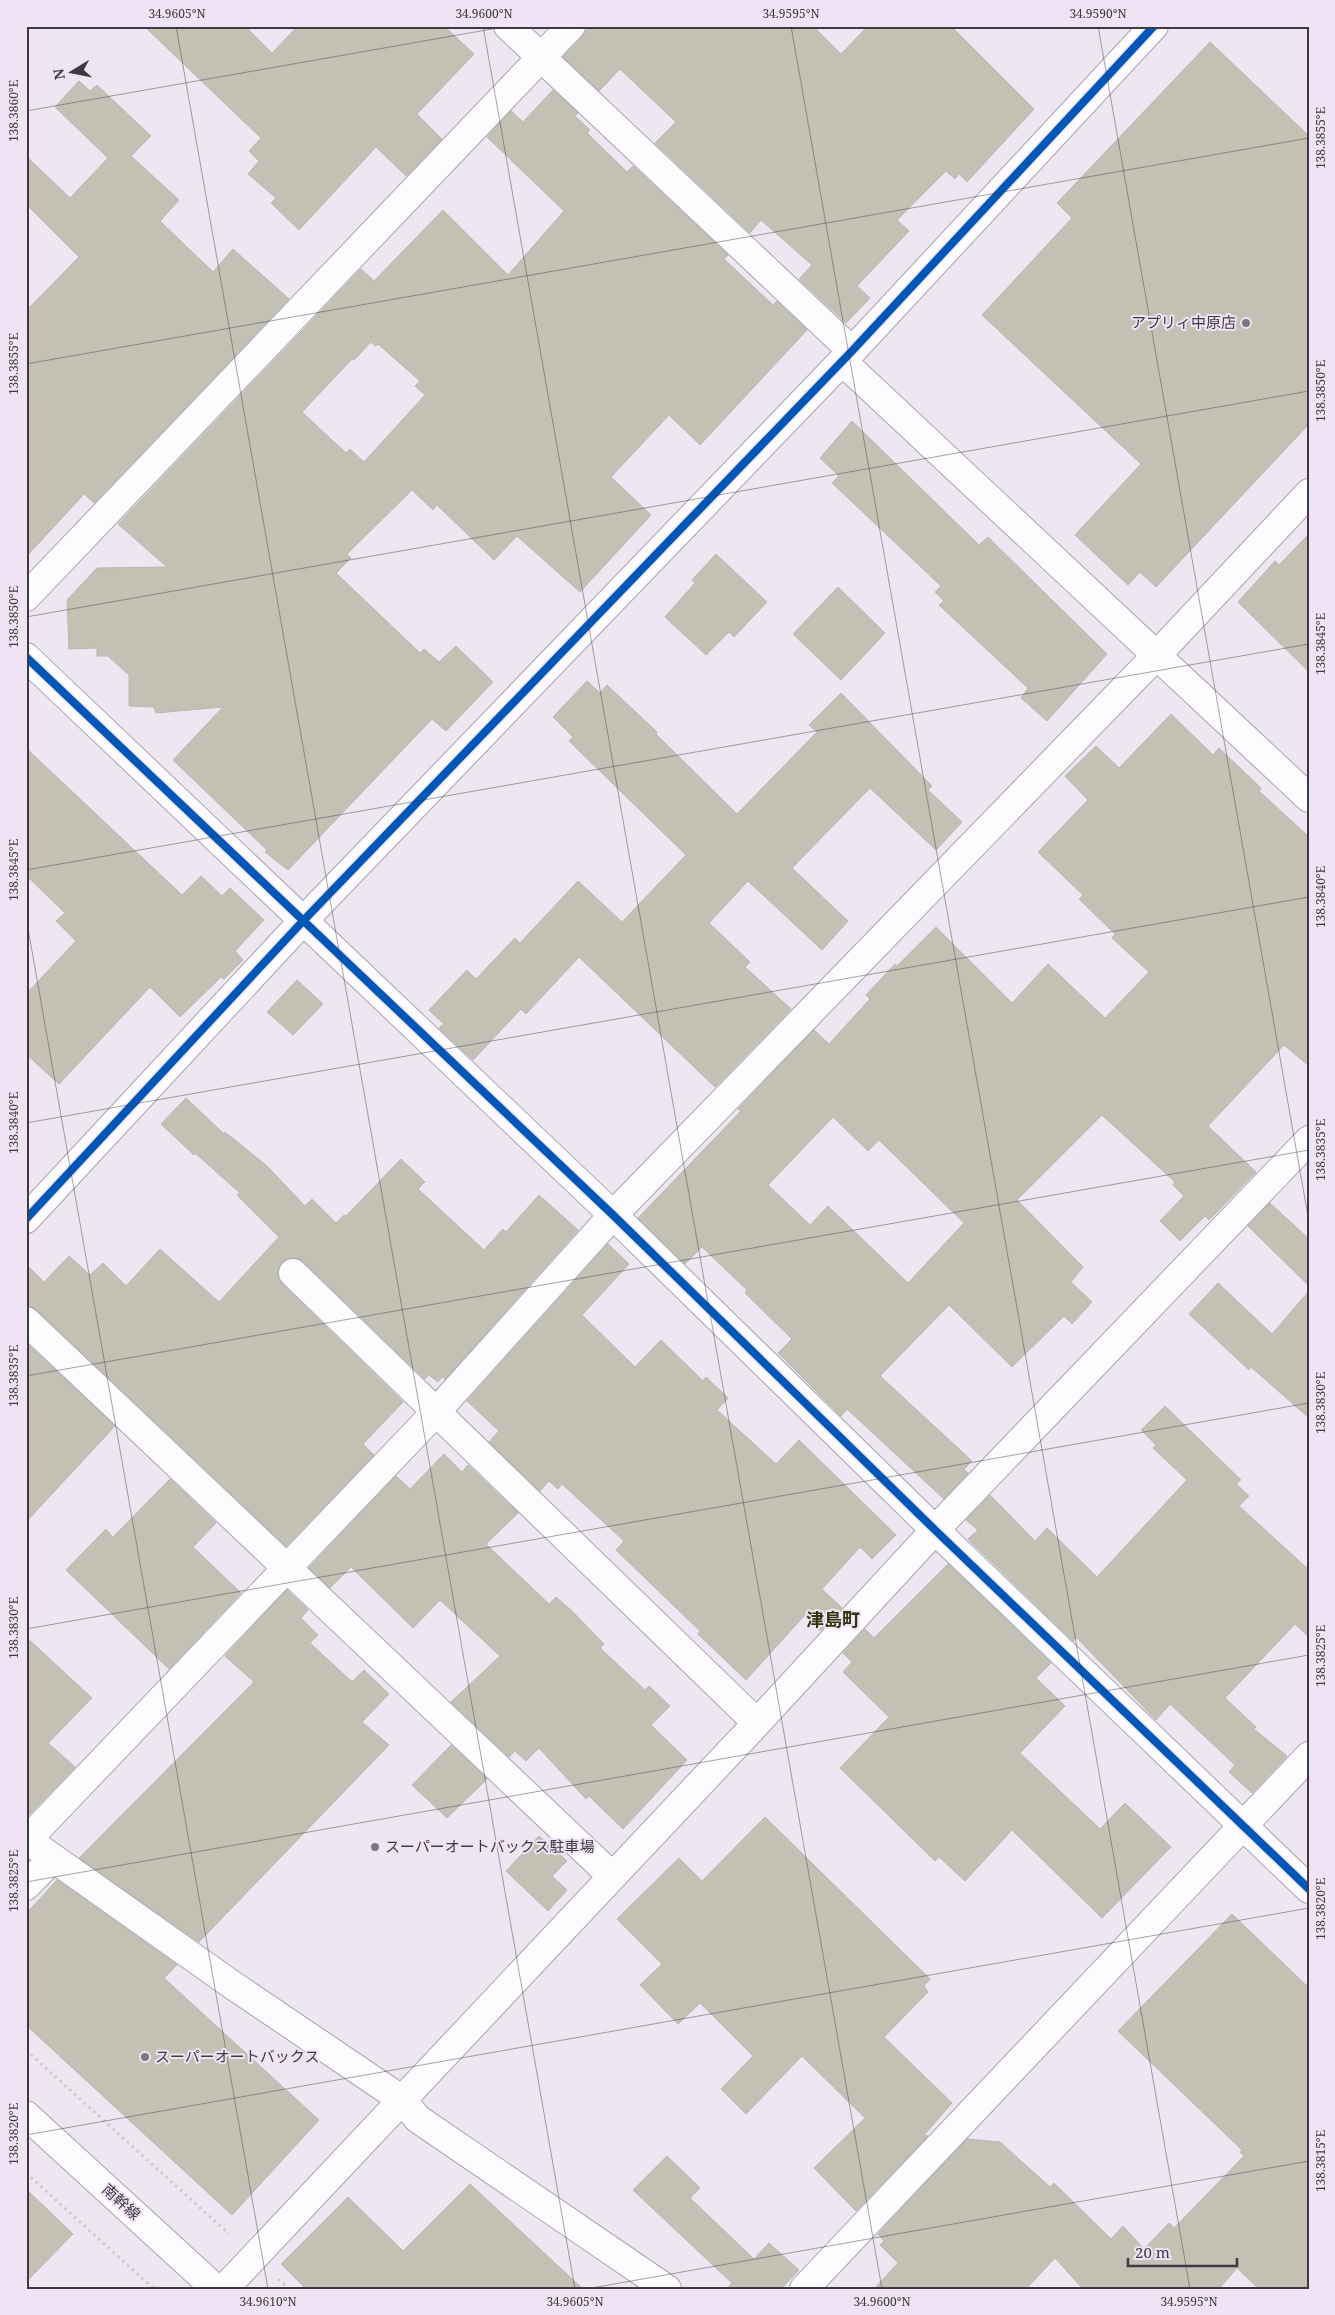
<svg xmlns="http://www.w3.org/2000/svg" width="1335" height="2315" font-family="'Noto Serif','Noto Sans JP',serif">
<style>
.building{fill:#c2c1b4;stroke:#b8b6b6;fill-rule:evenodd}
.lines{fill:none;stroke-linecap:round;stroke-linejoin:round}
.minor-casing{stroke:#a9a4ac;stroke-width:30}
.major-casing{stroke:#a9a4ac;stroke-width:30}
.path{stroke:#cdcace;stroke-width:3;stroke-dasharray:2.5 4;stroke-linecap:butt}
.minor{stroke:#fcfbfd;stroke-width:28}
.major{stroke:#fcfbfd;stroke-width:28}
.cycleway-casing{stroke:#efe3f5;stroke-width:11}
.cycleway{stroke:#0057b8;stroke-width:8}
.ticks{fill:none;stroke:#3f3a41;stroke-width:1;stroke-opacity:0.45}
.poi-dot{fill:#7c777f;stroke:#efe3f5;stroke-width:2}
.labels{text-anchor:middle;stroke-width:4;stroke-linejoin:round;paint-order:stroke}
.poi-label{font-size:15px;fill:#3f3a41;stroke:#efe3f5;text-anchor:start}
.street-label{font-size:15px;fill:#3f3a41;stroke:#efe3f5}
.quarter-label{font-size:18px;font-weight:bold;fill:#32360d;stroke:#efe3f5}
.neatline{fill:none;stroke:#3f3a41;stroke-width:2}
.ticks-label{font-size:12px;text-anchor:middle;fill:#3f3a41}
</style>
<rect width="100%" height="100%" fill="#eee7f1"/>
<!-- building -->
<path class="building" d="M144,26H245L272,53L298,26H444L474,54L417,114L442,139L406,176L376,147L299,230L271,203L276,198L248,174L259,161L249,151L261,138Z
M589,26H813L841,54L868,26H951L1034,109L967,182L959,174L955,179L946,171L897,220L909,231L857,286L870,298L846,323L799,279L812,265L761,220L750,233L655,143L676,122L620,69L599,91L563,57L582,37Z
M1210,42L1309,136V424L1156,587L1140,572L1128,585L1075,535L1141,464L982,315L1072,218L1057,203Z
M79,81L90,91L97,85L151,136L131,156L179,200L160,221L213,272L233,249L289,299L94,503L84,494L26,557V311L79,257L26,204V156L70,198L108,158L55,107Z
M553,90L578,113L575,116L590,130L587,133L627,172L633,166L728,255L724,259L773,305L777,301L807,330L700,445L669,415L611,477L651,515L580,592L517,536L494,560L437,505L433,510L412,490L347,554L351,558L336,573L420,653L424,649L439,662L456,646L493,682L446,731L432,719L288,870L265,852L267,850L173,760L223,707L156,713L154,707L129,706V675L108,656H97V648L69,649L67,600L97,568L167,567L118,524L361,269L374,281L443,210L508,275L564,211L487,137L511,111L523,122ZM371,342L375,346L378,344L420,381L415,386L425,395L364,462L350,449L346,453L302,412L352,359L354,360Z
M852,421L979,545L988,537L1107,654L1047,721L1021,698L1028,688L939,605L944,601L935,592L941,586L832,483L839,476L820,458Z
M1309,534V672L1238,602L1275,561L1279,565Z
M716,554L767,602L734,637L729,632L706,655L665,617L695,583L692,580Z
M838,587L885,633L841,680L793,634Z
M587,681L600,693L607,685L657,732L656,734L737,814L817,732L809,725L841,693L932,786L928,790L962,822L936,850L870,788L792,868L848,921L822,950L748,881L709,923L750,962L745,967L791,1009L715,1087L579,957L526,1014L521,1009L473,1060L439,1028L444,1024L429,1010L467,970L476,979L515,938L520,943L578,881L622,922L686,855L569,741L573,737L553,717Z
M1171,714L1213,755L1219,748L1261,788L1259,791L1309,837V1066L1284,1045L1208,1126L1256,1172L1209,1220L1205,1216L1180,1241L1160,1221L1184,1196L1173,1185L1175,1182L1102,1115L1017,1200L1083,1267L1071,1282L1092,1302L1072,1324L1064,1316L1012,1367L949,1305L880,1376L972,1461L964,1469L968,1473L944,1499L847,1409L841,1416L778,1353L792,1339L745,1293L747,1290L702,1247L685,1264L638,1218L741,1111L738,1109L814,1030L829,1044L870,999L866,995L895,964L897,966L936,927L1012,1003L1048,964L1105,1018L1149,972L1112,938L1115,934L1079,899L1083,895L1038,852L1088,800L1065,776L1096,746L1119,768ZM833,1117L868,1151L879,1140L964,1223L908,1283L828,1206L810,1225L768,1185Z
M26,748L182,895L201,876L222,896L230,888L264,920L235,951L243,960L224,979L221,977L180,1017L150,987L59,1084L26,1054V994L76,941L56,921L65,913L26,875Z
M297,980L323,1004L293,1035L267,1012Z
M186,1098L224,1134L225,1132L267,1166L305,1206L312,1199L336,1223L344,1215L346,1216L401,1159L425,1182L418,1189L484,1250L503,1229L506,1232L539,1195L578,1230L445,1379L442,1377L438,1382L429,1375L425,1379L303,1261L296,1258H289L281,1263L278,1270V1277L282,1284L403,1402L363,1444L374,1455L286,1546L37,1310L26,1306V1264L44,1282L69,1256L90,1275L103,1263L126,1286L160,1249L219,1302L279,1237L237,1195L240,1193L195,1153L194,1155L161,1124Z
M1270,1203L1309,1239V1286L1248,1226Z
M608,1244L629,1264L582,1315L635,1367L661,1340L703,1381L706,1377L728,1398L717,1410L776,1464L799,1440L896,1535L872,1559L860,1547L822,1589L842,1608L820,1631L804,1616L746,1680L698,1634L700,1631L616,1550L624,1541L562,1484L558,1489L549,1481L540,1491L489,1442L499,1431L467,1401Z
M1218,1283L1272,1334L1309,1291V1418L1251,1367L1249,1370L1189,1314Z
M26,1343L115,1426L26,1522Z
M1165,1406L1241,1480L1236,1484L1249,1496L1239,1506L1309,1570V1637L1295,1624L1225,1698L1256,1727L1254,1729L1287,1756L1252,1793L1229,1772L1235,1765L1170,1704L1156,1720L1077,1638L1073,1641L968,1539L978,1530L966,1520L990,1495L1035,1541L1047,1528L1097,1577L1187,1480L1153,1448L1156,1445L1141,1430Z
M444,1454L462,1472L468,1465L518,1513L486,1544L549,1604L556,1597L571,1610L604,1644L600,1648L645,1690L649,1686L670,1706L651,1725L687,1760L623,1829L589,1796L586,1799L539,1748L526,1761L515,1751L509,1757L451,1702L500,1656L440,1600L413,1628L351,1567L330,1588L309,1568L396,1476L410,1489Z
M170,1479L216,1523L193,1547L241,1593L169,1669L66,1570L106,1529L113,1537Z
M948,1564L1051,1663L1036,1678L1065,1706L1020,1753L1100,1829L1125,1803L1171,1847L1102,1918L1012,1830L965,1881L939,1857L935,1861L840,1768L889,1717L843,1672L852,1662L843,1653L865,1629L874,1638Z
M287,1590L308,1610L301,1618L318,1635L310,1643L352,1682L364,1670L389,1694L362,1722L389,1745L199,1942L79,1858L254,1682L225,1656Z
M26,1637L92,1698L48,1743L75,1767L26,1818Z
M451,1745L487,1779L447,1818L412,1785Z
M765,1817L930,1979L924,1986L928,1992L884,2037L952,2103L924,2135L928,2136L856,2211L814,2168L865,2118L802,2056L746,2114L721,2089L753,2056L700,2003L678,2024L640,1985L662,1964L617,1919L679,1858L702,1881Z
M539,1836L567,1861L552,1876L567,1890L548,1911L506,1871Z
M57,1880L177,1965L164,1978L319,2120L232,2215L26,2025V1914Z
M1232,1914L1309,1988V2289H1259L1237,2268L1219,2289H1083L1055,2258L1026,2289H874L898,2263L880,2245L884,2241L878,2234L967,2139L1000,2142L1050,2187L1054,2183L1111,2239L1123,2226L1144,2249L1169,2223L1174,2228L1244,2156L1240,2152L1242,2150L1118,2031Z
M667,2156L700,2188L690,2198L754,2259L769,2243L799,2270L783,2287L785,2289H727L732,2283L633,2190Z
M470,2184L583,2289H306L281,2264L348,2197L403,2251Z
M26,2189L73,2234L26,2282Z"/>
<g class="lines">
<defs>
<path id="minor" d="M508,26L852,351
M842,361L1309,798
M26,597L571,26
M26,657L613,1215L935,1530L1309,1889
M26,1219L303,921L852,351L1154,26
M293,1273L757,1723
M26,1321L612,1876
M26,1839L231,1984L401,2099L418,2119L667,2289
M27,1840L436,1412L613,1215L1156,656L1309,493
M26,1886L53,1858
M224,2289L757,1723L935,1530L1309,1140
M804,2289L1309,1756"/>
<path id="major" d="M26,2115L216,2289"/>
</defs>
<!-- minor casing -->
<use href="#minor" class="minor-casing"/>
<!-- major casing -->
<use href="#major" class="major-casing"/>
<!-- path -->
<path class="path" d="M26,2050L229,2234
M26,2173L154,2289
M278,2279L289,2289"/>
<!-- minor -->
<use href="#minor" class="minor"/>
<!-- major -->
<use href="#major" class="major"/>
<defs>
<path id="cycleway" d="M26,657L613,1215L935,1530L1309,1889
M26,1219L303,921L852,351L1154,26"/>
</defs>
<!-- cycleway casing -->
<use href="#cycleway" class="cycleway-casing"/>
<!-- cycleway -->
<use href="#cycleway" class="cycleway"/>
</g>
<!-- ticks -->
<path class="ticks" d="M176,26L575,2289M483,26L882,2289M791,26L1190,2289M1098,26L1309,1222M26,111L509,26M26,364L1309,138M26,617L1309,391M26,870L1309,644M26,917L268,2289M26,1123L1309,897M26,1376L1309,1150M26,1629L1309,1403M26,1882L1309,1655M26,2135L1309,1908M586,2289L1309,2161"/>
<!-- markers -->
<g class="poi-dot">
<circle cx="1246" cy="323" r="5"/>
<circle cx="375" cy="1847" r="5"/>
<circle cx="145" cy="2057" r="5"/>
</g>
<g class="labels">
<!-- poi labels -->
<g class="poi-label">
<text x="1236" y="328" text-anchor="end">アプリィ中原店</text>
<text x="385" y="1852">スーパーオートバックス駐車場</text>
<text x="155" y="2062">スーパーオートバックス</text>
</g>
<!-- street labels -->
<g class="street-label">
<text transform="translate(121 2202) rotate(42)" y="5">南幹線</text>
</g>
<!-- quarter labels -->
<g class="quarter-label">
<text x="833" y="1626">津島町</text>
</g>
</g>
<!-- border -->
<rect width="1335" height="2315" fill="none" stroke="#efe3f5" stroke-width="55"/>
<!-- north arrow -->
<g transform="translate(72 72) rotate(260)" stroke="#efe3f5" stroke-width="4" paint-order="stroke">
<path d="M0-4L9 19L0 12L-9 19Z" fill="#3f3a41"/>
<text y="-8" font-size="14" font-weight="bold" text-anchor="middle" fill="#3f3a41">N</text>
</g>
<!-- scale -->
<path d="M1128 2258v8h109v-8" fill="none" stroke="#3f3a41" stroke-width="2.5"/>
<text x="1135" y="2258" font-size="15" fill="#3f3a41" stroke="#efe3f5" stroke-width="4" paint-order="stroke">20 m</text>
<rect x="28" y="28" width="1280" height="2260" class="neatline"/>
<g class="ticks-label">
<text x="177" y="18">34.9605°N</text>
<text x="484" y="18">34.9600°N</text>
<text x="791" y="18">34.9595°N</text>
<text x="1098" y="18">34.9590°N</text>
<text transform="translate(14 111) rotate(-90)" y="4">138.3860°E</text>
<text transform="translate(1321 138) rotate(-90)" y="4">138.3855°E</text>
<text transform="translate(14 364) rotate(-90)" y="4">138.3855°E</text>
<text transform="translate(1321 391) rotate(-90)" y="4">138.3850°E</text>
<text transform="translate(14 617) rotate(-90)" y="4">138.3850°E</text>
<text transform="translate(1321 644) rotate(-90)" y="4">138.3845°E</text>
<text transform="translate(14 870) rotate(-90)" y="4">138.3845°E</text>
<text transform="translate(1321 897) rotate(-90)" y="4">138.3840°E</text>
<text transform="translate(14 1123) rotate(-90)" y="4">138.3840°E</text>
<text transform="translate(1321 1150) rotate(-90)" y="4">138.3835°E</text>
<text transform="translate(14 1376) rotate(-90)" y="4">138.3835°E</text>
<text transform="translate(1321 1403) rotate(-90)" y="4">138.3830°E</text>
<text transform="translate(14 1628) rotate(-90)" y="4">138.3830°E</text>
<text transform="translate(1321 1656) rotate(-90)" y="4">138.3825°E</text>
<text transform="translate(14 1881) rotate(-90)" y="4">138.3825°E</text>
<text transform="translate(1321 1909) rotate(-90)" y="4">138.3820°E</text>
<text transform="translate(14 2134) rotate(-90)" y="4">138.3820°E</text>
<text transform="translate(1321 2161) rotate(-90)" y="4">138.3815°E</text>
<text x="268" y="2306">34.9610°N</text>
<text x="575" y="2306">34.9605°N</text>
<text x="882" y="2306">34.9600°N</text>
<text x="1189" y="2306">34.9595°N</text>
</g>
</svg>
